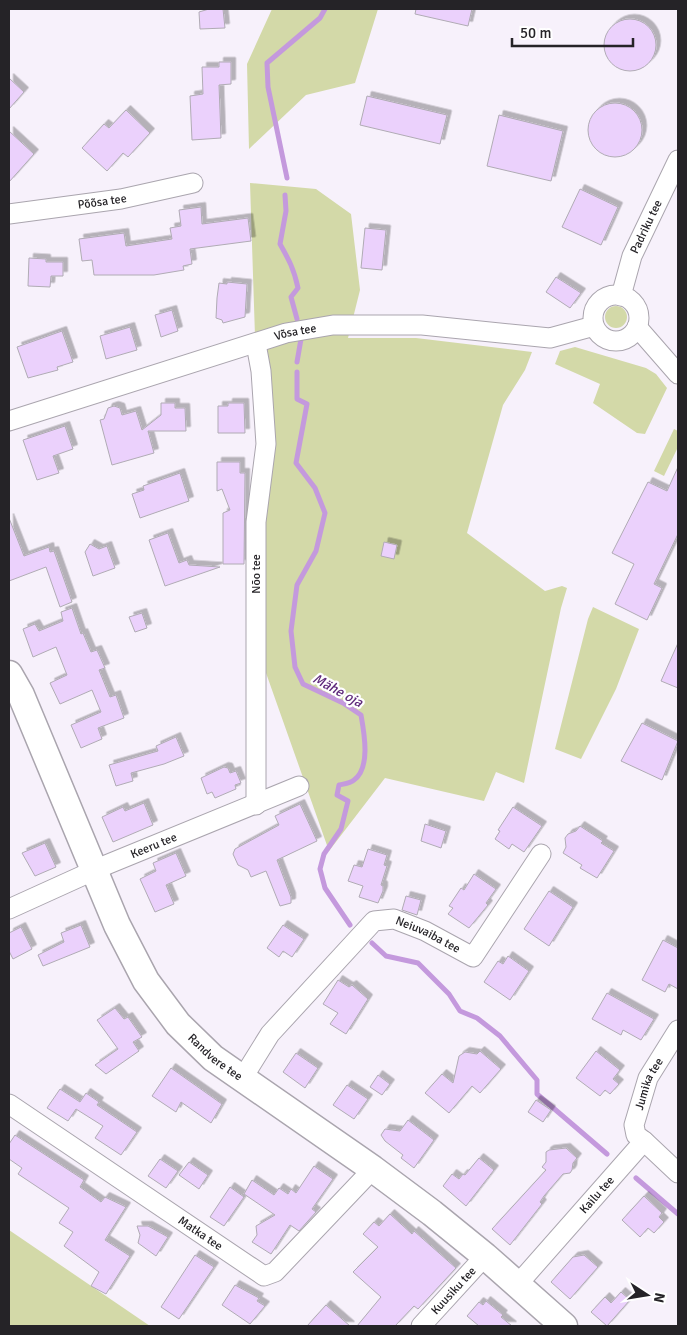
<svg xmlns="http://www.w3.org/2000/svg" width="687" height="1335" font-family="Signika,sans-serif">
<style>
.green{fill:#d3d9a8}
.lines{fill:none;stroke-linecap:round;stroke-linejoin:round}
.stream{stroke:#c499dd;stroke-width:5}
.building{fill:#ebd1fc;stroke:#b0abb4;filter:url(#shadow)}
.street-casing{stroke:#aaa5ae;stroke-width:21}
.secondary-casing{stroke:#aaa5ae;stroke-width:29}
.street{stroke:#fff;stroke-width:19}
.secondary{stroke:#fff;stroke-width:26}
.labels{text-anchor:middle;stroke-width:4.5;stroke-linejoin:round;paint-order:stroke}
.street-label{font-size:12px;fill:#252327;stroke:#fff}
.water-label{font-size:14px;font-style:italic;fill:#5f2a7b;stroke:#fff}
</style>
<defs>
<filter id="shadow"><feDropShadow dx="4.5" dy="-4.5" stdDeviation="0" flood-color="#0004"/></filter>
</defs>
<rect width="100%" height="100%" fill="#f7f1fb"/>
<!-- green -->
<path class="green" d="M272,9H378L355,83L306,95L249,149L247,64Z
M250,183L316,189L351,214L360,290L348,338H416L532,352L525,370L503,405L467,533L545,591L562,586L567,588L561,608L524,783L496,772L484,801L385,778L329,851L266,673Z
M605 317a11 11 0 1 1 22 0a11 11 0 1 1-22 0Z
M575,347L646,368L656,374L667,388L645,434L637,433L593,403L600,384L555,364L560,351Z
M674,429L678,431V447L664,476L654,471Z
M593,607L639,629L616,689L581,759L555,749L588,619Z
M9,1230L150,1326H9Z"/>
<g class="lines">
<!-- stream -->
<path class="stream" d="M287,178L268,87L267,63L320,18L325,9
M285,195L286,211L280,244C289,260 294,269 298,288L291,297L297,319
M297,362L301,339
M297,372V399L307,404L296,463L315,488L325,513L316,551L297,585L291,631L295,667L303,684L343,703L361,715C364,732 371,768 354,780C351,783 344,784 339,785L337,795L348,801L341,829L324,854L320,869L325,888L350,925
M372,943L386,956L418,963L449,994L460,1011L477,1018L500,1036L537,1080V1094L607,1154
M636,1178L678,1214"/>
</g>
<!-- building -->
<path class="building" d="M209,9H223L225,28L200,29L199,12Z
M416,9H472L468,26L415,14Z
M604 45a26 26 0 1 1 52 0a26 26 0 1 1-52 0Z
M219,62H231V84L219,85L221,138L192,140L190,96L203,94L202,67H219Z
M9,78L24,92L9,109Z
M367,96L447,115L440,144L360,125Z
M588 130a27 27 0 1 1 54 0a27 27 0 1 1-54 0Z
M126,110L150,133L128,157L123,153L107,171L82,148L104,124L109,128Z
M499,115L563,131L551,181L487,166Z
M9,131L34,154L9,182Z
M580,189L618,207L601,245L562,227Z
M201,207L202,224L248,218L251,241L190,249L192,264L183,266L184,270L154,275H94L92,260L82,261L79,239L124,233L126,246L172,239L170,228L181,226L179,210Z
M365,228L386,230L382,270L361,268Z
M29,258L46,259V262H63V276H51L50,287L28,286Z
M556,277L581,293L570,308L546,292Z
M227,282L247,284L245,317L223,323L222,320L216,318L217,298L219,283L227,284Z
M172,310L178,331L161,337L155,315Z
M130,327L137,350L106,359L100,336Z
M62,331L73,362L57,367L58,370L28,378L17,347Z
M161,403H175V408H185L186,431H148L154,453L112,465L100,420L104,419L108,408L114,406L120,408L122,415L136,411L142,430L161,415Z
M228,403H244L245,433H218V406H228Z
M65,426L73,449L53,456L59,473L37,480L23,440Z
M217,462H240V473H245L244,564H223V513L230,510L222,489L217,491Z
M678,467V534L654,584L662,588L647,620L615,604L634,564L612,553L648,482L667,491Z
M180,473L189,501L140,518L132,494L144,490L143,486Z
M9,518L24,556L49,547L50,552L54,551L72,602L60,607L46,567L9,581Z
M168,533L179,563L187,560L189,565L220,567L165,586L149,540Z
M384,542L397,545L394,559L381,556Z
M90,544L99,549L107,546L115,568L93,576L85,552Z
M72,608L81,634L83,633L91,652L97,650L105,668L99,670L110,697L116,695L124,718L98,728L102,739L81,748L71,725L101,712L92,690L60,704L50,683L67,675L56,647L33,657L23,629L35,624L39,631L63,621L61,612Z
M142,613L147,628L135,632L129,617Z
M678,643V688L661,681Z
M642,723L678,741L662,780L621,761Z
M176,737L184,756L164,764L131,773L133,781L116,786L109,765L158,751L156,746Z
M224,767L228,768L230,773L236,771L241,783L235,785L236,789L215,798L212,792L207,794L201,778Z
M144,803L153,825L113,842L102,817L123,807L125,811Z
M300,804L317,841L277,860L291,897V903L280,906L266,871L251,877L248,870L238,865L233,854L235,849L279,825L275,816Z
M513,807L542,826L524,852L512,844L509,849L495,839L500,831L498,830Z
M425,824L446,831L441,848L421,841Z
M580,826L603,841L601,843L614,851L597,878L580,868L582,865L563,853L566,847L565,838L568,834L576,831Z
M45,843L56,867L35,876L22,853Z
M368,849L387,855L384,865L387,866L381,885L383,886V891L378,903L359,897L363,886L348,881L354,865L362,867Z
M176,853L186,876L166,885L174,904L155,912L140,879L156,871L153,863Z
M474,874L496,889L486,903L488,905L469,928L448,914L453,908L449,906L461,888L464,890Z
M549,891L573,907L549,946L524,929Z
M406,896L421,900L417,915L402,910Z
M81,925L90,947L43,966L38,955L64,942L61,933Z
M283,925L304,939L292,957L283,951L279,957L267,948Z
M21,927L32,949L13,959L9,951V933Z
M663,940L678,948V989L669,984L665,992L642,980Z
M508,956L529,971L510,1000L484,982L498,961L503,964Z
M338,980L349,987L352,985L368,999L346,1034L330,1024L338,1013L323,1004Z
M607,993L654,1019L641,1040L623,1030L621,1035L592,1019Z
M115,1008L124,1019L128,1017L142,1037L133,1042L139,1051L106,1074L95,1065L118,1049L97,1020Z
M480,1051L501,1069L480,1093L472,1086L449,1113L425,1093L442,1074L453,1083L459,1056L465,1052L477,1054Z
M596,1051L620,1070L613,1079L619,1084L610,1094L605,1090L600,1096L576,1078Z
M296,1053L318,1068L305,1088L283,1072Z
M171,1068L222,1104L211,1123L181,1102L176,1112L152,1096Z
M378,1075L390,1084L382,1095L370,1087Z
M347,1085L368,1099L354,1119L333,1105Z
M60,1089L80,1102L86,1093L99,1102L97,1105L137,1132L121,1155L95,1138L103,1126L76,1109L68,1121L47,1108Z
M536,1100L551,1110L543,1122L528,1112Z
M408,1120L434,1140L414,1168L401,1158L403,1155L385,1141L381,1135L385,1129L400,1131Z
M15,1135L84,1180L80,1187L101,1202L105,1197L126,1207L105,1240L130,1256L106,1294L91,1286L99,1272L64,1246L73,1232L59,1223L69,1208L18,1174L22,1168L9,1159V1144Z
M566,1148L577,1158L573,1163L572,1170L570,1173L563,1174L544,1196L540,1202L542,1204L510,1245L492,1229L546,1170L542,1167L546,1162V1152L549,1150Z
M479,1158L494,1170L466,1206L443,1186L452,1174L459,1179L463,1174L465,1175Z
M160,1159L178,1171L166,1188L148,1176Z
M189,1162L208,1175L199,1189L179,1175Z
M314,1166L333,1179L312,1209L316,1212L299,1231L290,1225L271,1254L252,1242L257,1235L256,1226L275,1215L244,1194L252,1180L274,1195L279,1188L288,1194L291,1189L296,1193Z
M230,1187L244,1197L224,1226L210,1217Z
M644,1196L662,1213L659,1217L664,1222L654,1233L648,1228L640,1237L622,1220Z
M390,1214L412,1234L414,1231L456,1268L418,1309L414,1306L395,1326H357L381,1297L353,1272L378,1247L363,1234L374,1222L379,1226Z
M137,1226H148L168,1237L156,1256L138,1243L140,1235Z
M195,1255L214,1267L179,1319L161,1307Z
M584,1255L598,1267L570,1299L551,1282L573,1257Z
M235,1285L259,1298L257,1301L265,1306L250,1324L222,1305Z
M621,1292L630,1300L607,1326L591,1312L605,1297L611,1303Z
M486,1301L503,1315L501,1317L512,1326H479L467,1316L479,1302L483,1305Z
M326,1305L350,1326H307Z"/>
<g class="lines">
<defs>
<g id="street">
<path id="s1" d="M9,214L121,199L193,183"/>
<circle cx="616" cy="318" r="23"/>
<path id="s2" d="M621,296L632,256L678,160"/>
<path d="M637,327L678,374"/>
<path id="s3" d="M9,421L286,333L333,325H422L550,338L594,326"/>
<path d="M256,805V522L266,444L261,371L256,344"/>
<path id="s4" d="M9,909L106,865L299,786"/>
<path id="s5" d="M242,1079L270,1034L374,921L394,919L425,931L473,957L541,854"/>
<path id="s6" d="M9,1104L264,1276L275,1272L373,1169"/>
<path id="s7" d="M644,1141L636,1135L634,1125L648,1078L678,1030"/>
<path id="s8" d="M518,1284L644,1141L678,1173"/>
<path id="s9" d="M421,1326L485,1256"/>
</g>
<g id="secondary">
<path id="s10" d="M9,674L21,695L117,925L146,981L178,1024L213,1058L373,1169L432,1213L485,1256L564,1326"/>
</g>
</defs>
<!-- street casing -->
<use href="#street" class="street-casing"/>
<!-- secondary casing -->
<use href="#secondary" class="secondary-casing"/>
<!-- street -->
<use href="#street" class="street"/>
<!-- secondary -->
<use href="#secondary" class="secondary"/>
</g>
<g class="labels">
<!-- street labels -->
<g class="street-label">
<text dy="4" stroke="none"><textPath href="#s1" startOffset="94">Põõsa tee</textPath></text>
<text dy="4" stroke="none"><textPath href="#s2" startOffset="74">Padriku tee</textPath></text>
<text dy="4" stroke="none"><textPath href="#s3" startOffset="300">Võsa tee</textPath></text>
<text transform="translate(256 574) rotate(-90)" y="4">Nõo tee</text>
<text dy="4" stroke="none"><textPath href="#s4" startOffset="158">Keeru tee</textPath></text>
<text dy="4" stroke="none"><textPath href="#s5" startOffset="264">Neiuvaiba tee</textPath></text>
<text dy="4" stroke="none"><textPath href="#s10" startOffset="440">Randvere tee</textPath></text>
<text dy="4" stroke="none"><textPath href="#s7" startOffset="64">Jumika tee</textPath></text>
<text dy="4" stroke="none"><textPath href="#s8" startOffset="119">Kailu tee</textPath></text>
<text dy="4" stroke="none"><textPath href="#s6" startOffset="231">Matka tee</textPath></text>
<text dy="4" stroke="none"><textPath href="#s9" startOffset="48">Kuusiku tee</textPath></text>
</g>
<!-- water labels -->
<g class="water-label">
<text transform="translate(338 690) rotate(29)" y="5">Mähe oja</text>
</g>
</g>
<!-- border -->
<rect width="687" height="1335" fill="none" stroke="#252327" stroke-width="20"/>
<!-- north arrow -->
<g transform="translate(647 1295) rotate(102)" stroke="#ffffff" stroke-width="4" paint-order="stroke">
<path d="M0-4L9 19L0 12L-9 19Z" fill="#252327"/>
<text y="-8" font-size="14" font-weight="bold" text-anchor="middle" fill="#252327">N</text>
</g>
<!-- scale -->
<path d="M512 38v8h121v-8" fill="none" stroke="#252327" stroke-width="2.5"/>
<text x="520" y="38" font-size="15" fill="#252327" stroke="#ffffff" stroke-width="4" paint-order="stroke">50 m</text>
</svg>
